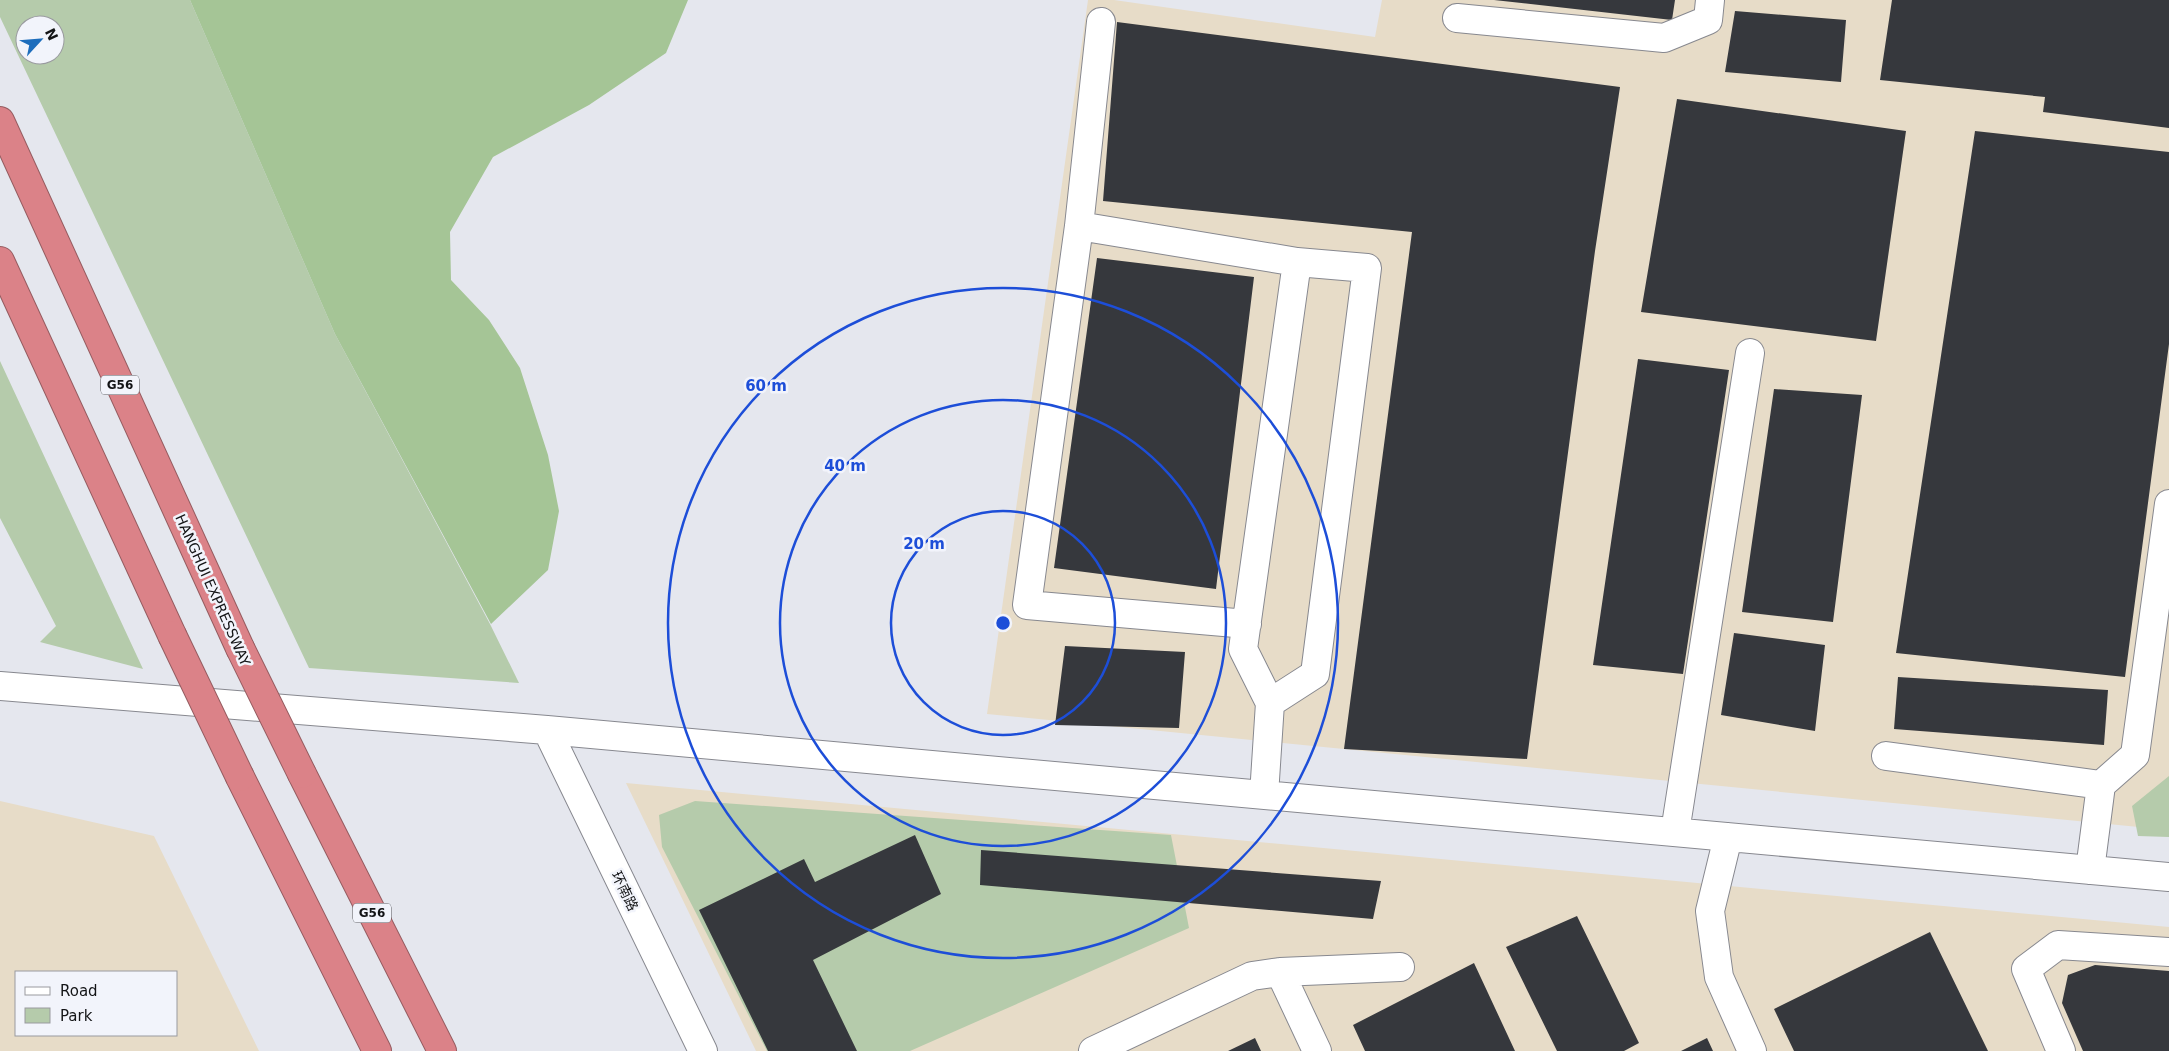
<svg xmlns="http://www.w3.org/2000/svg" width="2169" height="1051" font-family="'DejaVu Sans','Noto Sans SC',sans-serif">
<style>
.industrial{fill:#e7dcc8;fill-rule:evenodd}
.green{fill:#b5cbab;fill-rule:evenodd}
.forest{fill:#a5c596}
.building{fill:#36383d}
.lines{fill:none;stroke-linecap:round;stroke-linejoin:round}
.minor-casing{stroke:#87888f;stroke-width:30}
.highway-casing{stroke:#955c60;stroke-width:30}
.minor{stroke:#fff;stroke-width:28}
.highway{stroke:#db8288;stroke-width:28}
.highway-bridge-casing{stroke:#955c60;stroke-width:30;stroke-linecap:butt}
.highway-bridge{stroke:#db8288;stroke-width:28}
.ring{fill:none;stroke:#1d4ed8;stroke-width:2.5}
.labels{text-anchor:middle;stroke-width:5;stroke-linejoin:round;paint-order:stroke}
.shield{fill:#f2f4fb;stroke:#56575b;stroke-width:1}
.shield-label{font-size:12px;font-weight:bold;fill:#131416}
.street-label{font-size:14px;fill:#131416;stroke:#f2f4fb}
.centre{fill:#1d4ed8;stroke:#f2f4fb;stroke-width:2.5}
.ring-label{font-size:15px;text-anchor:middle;font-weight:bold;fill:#1d4ed8;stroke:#f2f4fb;stroke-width:5;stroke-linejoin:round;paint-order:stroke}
</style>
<rect width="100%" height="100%" fill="#e5e7ee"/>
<!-- industrial -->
<path class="industrial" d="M1088,0H1114L1375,37L1382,0H2169V830L987,714Z
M626,783L2169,927V1051H756Z
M0,801L154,836L259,1051H0ZM176,972V1035H16V972Z"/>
<!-- green -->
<path class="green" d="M0,0H190L335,334L490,624L519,683L309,668L0,17ZM25,25H55V55H25Z
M0,361L143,669L40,642L56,626L0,518Z
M2169,776V837L2138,836L2132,806Z
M695,801L1171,835L1189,928L910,1051H767L662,847L659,815Z"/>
<!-- forest -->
<path class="forest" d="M190,0H688L666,53L589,105L493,157L450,232L451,280L489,320L520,368L548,455L559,511L548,570L491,624L335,334Z"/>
<!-- building -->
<path class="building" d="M1494,0H1675L1672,20Z
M1892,0H2169V128L2043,112L2045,97L1880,80Z
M1735,11L1846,20L1841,82L1725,72Z
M1117,22L1620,87L1595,251L1527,759L1344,749L1412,232L1103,201Z
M1677,99L1906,131L1876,341L1641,312Z
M1975,131L2169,152V344L2125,677L1896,653Z
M1097,258L1254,277L1216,589L1054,568Z
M1638,359L1729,370L1683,674L1593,665Z
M1774,389L1862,395L1833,622L1742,612Z
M1734,633L1825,645L1815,731L1721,715Z
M1065,646L1185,652L1179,728L1055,725Z
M1898,677L2108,690L2104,745L1894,729Z
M915,835L941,894L813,960L857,1051H768L699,910L804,859L815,882Z
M981,850L1381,881L1373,919L980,885Z
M1577,916L1639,1043L1624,1051H1557L1506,947Z
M1930,932L1988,1051H1794L1774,1009Z
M1474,963L1515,1051H1365L1353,1025Z
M2095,965L2169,971V1051H2083L2062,1003L2068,975Z
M1255,1038L1261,1051H1228Z
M1707,1038L1713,1051H1681Z"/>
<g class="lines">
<defs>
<path id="minor" d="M1457,18L1664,38L1708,20L1710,0
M1101,22L1079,226L1027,605L1247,624
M1079,226L1297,262
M0,686L547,730L2169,877
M547,730L703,1051
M1886,756L2101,785
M1264,795L1270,703L1315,674L1367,268L1297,262L1243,649L1270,703
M1675,832L1750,353
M1728,837L1710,911L1719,977L1752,1051
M2090,870L2101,785L2135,755L2169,504
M1280,972L1317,1051
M1093,1051L1252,976L1280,972L1400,967
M2061,1051L2026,969L2058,945L2169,952"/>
<path id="highway" d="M0,121L240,648
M0,261L172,635
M302,774L442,1051
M240,777L377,1051"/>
</defs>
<!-- minor casing -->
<use href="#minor" class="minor-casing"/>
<!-- highway casing -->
<use href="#highway" class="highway-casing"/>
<!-- minor -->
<use href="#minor" class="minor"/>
<!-- highway -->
<use href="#highway" class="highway"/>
<defs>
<path id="highway-bridge" d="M172,635L240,777
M240,648L302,774"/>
</defs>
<!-- highway-bridge casing -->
<use href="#highway-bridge" class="highway-bridge-casing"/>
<!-- highway-bridge -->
<use href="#highway-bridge" class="highway-bridge"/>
</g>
<!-- distance rings -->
<g class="ring">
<circle cx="1003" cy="623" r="112"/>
<circle cx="1003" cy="623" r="223"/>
<circle cx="1003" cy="623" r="335"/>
</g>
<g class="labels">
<!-- shield labels -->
<g class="shield">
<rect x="101" y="375.5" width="38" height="19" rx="4"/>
<rect x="353" y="903.5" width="38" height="19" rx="4"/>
</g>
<g class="shield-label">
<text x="120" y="389">G56</text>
<text x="372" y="917">G56</text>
</g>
<!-- street labels -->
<g class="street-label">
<text transform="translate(213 590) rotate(66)" y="5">HANGHUI EXPRESSWAY</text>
<text transform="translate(625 891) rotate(64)" y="5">环南路</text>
</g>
</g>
<circle cx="1003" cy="623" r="8" class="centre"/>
<g class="ring-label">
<text x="766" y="391">60 m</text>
<text x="845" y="471">40 m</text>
<text x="924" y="549">20 m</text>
</g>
<!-- legend -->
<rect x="15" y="971" width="162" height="65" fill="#f2f4fb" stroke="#999a9f"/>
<rect x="25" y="987" width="25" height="8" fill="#ffffff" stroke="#999a9f"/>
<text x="60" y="996" font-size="15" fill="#131416">Road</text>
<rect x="25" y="1008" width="25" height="15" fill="#b5cbab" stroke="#999a9f"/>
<text x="60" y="1021" font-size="15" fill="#131416">Park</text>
<!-- north arrow -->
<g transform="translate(40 40) rotate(64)"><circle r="24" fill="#f2f4fb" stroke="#999a9f"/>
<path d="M0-4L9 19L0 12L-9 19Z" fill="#1d6dbc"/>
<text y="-8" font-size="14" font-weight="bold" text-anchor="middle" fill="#131416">N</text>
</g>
</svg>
